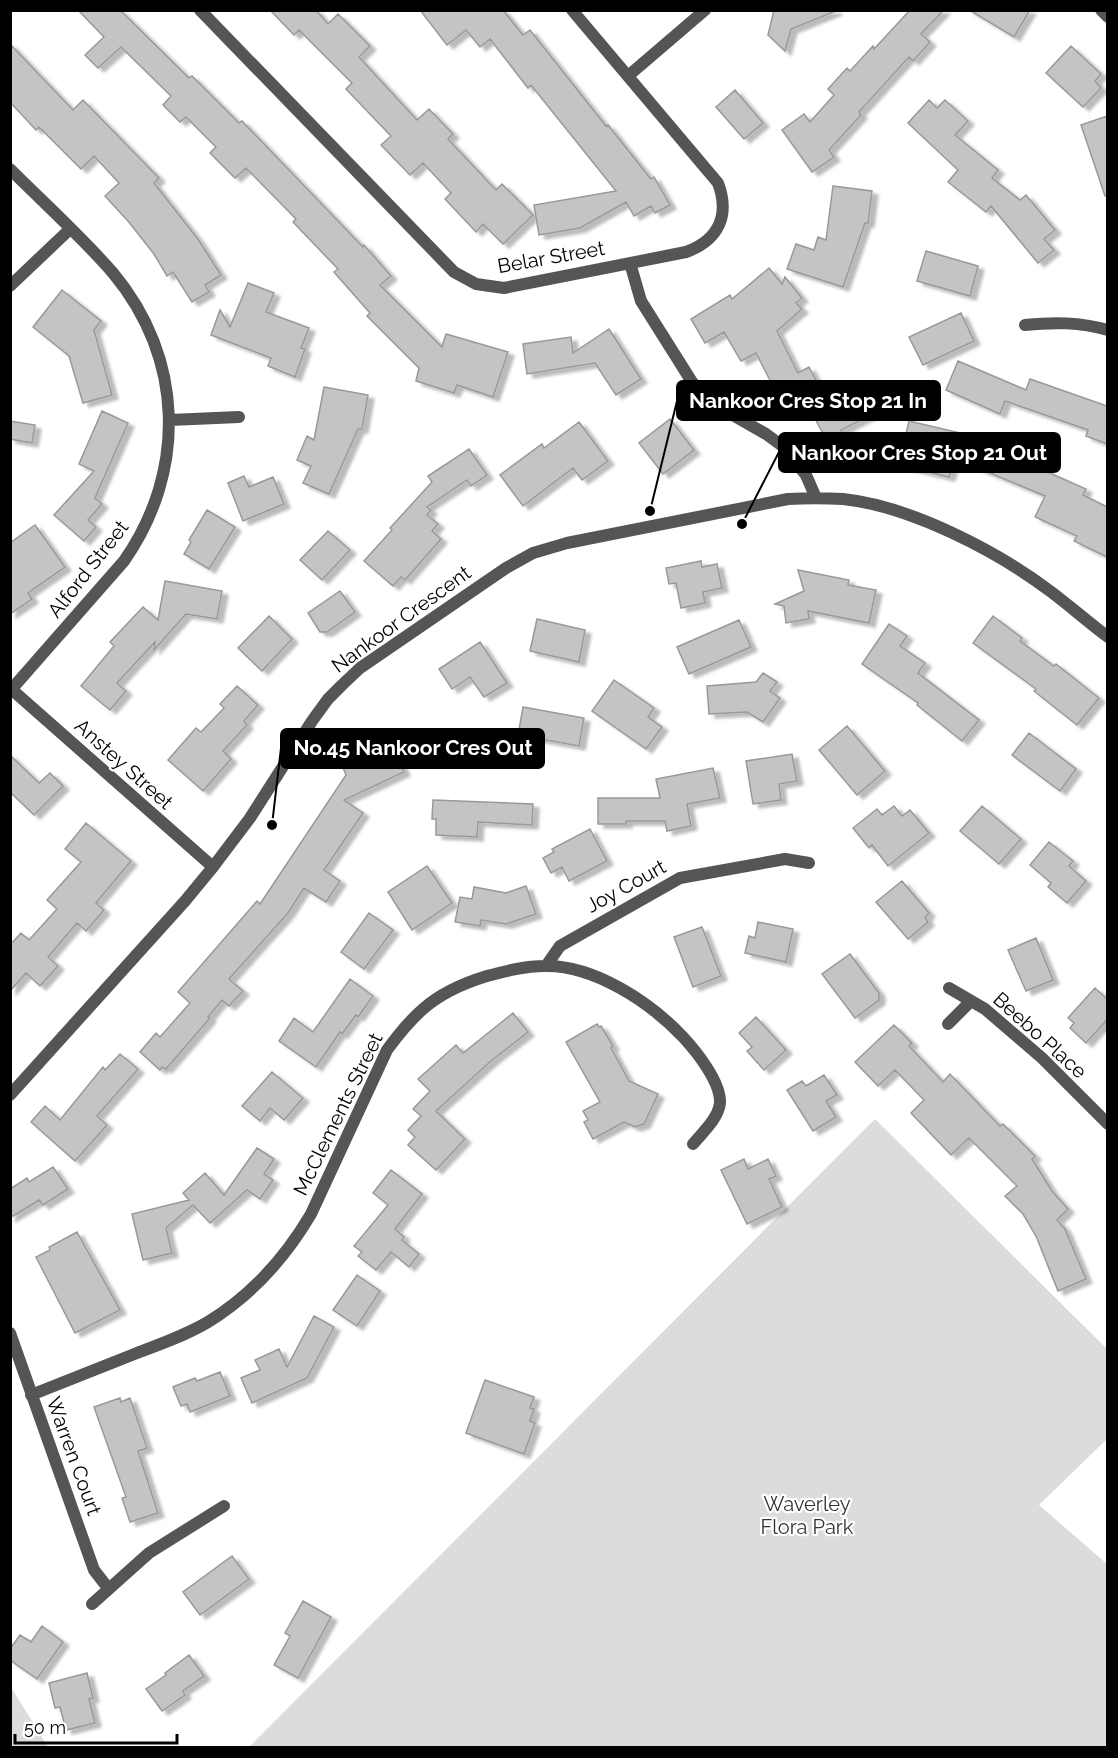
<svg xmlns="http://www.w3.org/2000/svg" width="1118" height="1758" font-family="Raleway,sans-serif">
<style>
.green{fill:#dcdcdc}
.building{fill:#c4c4c4;stroke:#999;stroke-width:1.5;filter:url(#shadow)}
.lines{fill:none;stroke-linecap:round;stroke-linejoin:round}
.minor{stroke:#555;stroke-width:12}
.labels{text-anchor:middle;stroke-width:4.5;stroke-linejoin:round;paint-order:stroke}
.street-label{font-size:20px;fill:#000;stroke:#fff}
.park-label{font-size:20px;fill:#333;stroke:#fff}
.leader{fill:none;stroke:#000;stroke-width:2}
.callout-dot{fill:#000;stroke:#fff;stroke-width:2}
.callout{fill:#000;stroke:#000;stroke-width:2}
.callout-label{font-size:21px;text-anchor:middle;font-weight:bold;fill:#fff}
</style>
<defs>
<filter id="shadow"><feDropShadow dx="6" dy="4" stdDeviation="1.5" flood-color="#0004"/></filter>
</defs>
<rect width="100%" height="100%" fill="#fff"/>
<!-- green -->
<path class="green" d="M875,1119L1107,1349V1439L1039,1505L1107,1564V1747H249Z
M11,1687L48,1747H11Z"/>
<!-- building -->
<path class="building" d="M78,10H120L189,78L192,76L239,123L242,121L363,247L364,245L391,276L380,285L442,347L446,334L508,352L493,397L457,385L454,393L416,381L419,368L367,316L370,313L334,272L338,269L293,222L296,219L246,168L235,178L210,153L216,147L186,117L180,122L163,105L171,96L121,47L98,68L85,55L104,37Z
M270,10H316L328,24L338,14L370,46L359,57L417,120L429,109L453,134L448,139L496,190L502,184L533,215L503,244L483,224L476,232L445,199L451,193L423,163L410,175L381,145L391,136L346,89L352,83L299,30L294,35Z
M420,10H503L523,35L530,30L606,126L608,125L651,179L654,177L670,205L655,213L651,206L634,216L626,202L580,228L539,235L534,205L616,191L531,85L528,88L490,39L480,47L466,30L447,45Z
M774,10H835L836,11L791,29L785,51L768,35Z
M910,10H944L921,34L930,42L913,61L909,57L859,112L861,115L829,150L834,157L812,172L782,130L804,114L810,122L834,95L828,89L847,68L850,71L873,46L874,49Z
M969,10H1030L1014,37Z
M10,44L73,110L83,100L159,178L154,183L198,239L221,275L205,285L209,292L192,302L173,272L167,276L154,254L128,221L105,196L119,183L94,156L81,169L39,127L36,130L10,102Z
M1071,46L1101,74L1095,81L1101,88L1083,107L1046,73Z
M735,90L763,123L744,139L716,107Z
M929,100L937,108L945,100L968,121L955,135L998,170L992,178L1020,200L1026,195L1055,230L1044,239L1054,250L1038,263L991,206L986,212L948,182L958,170L908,123Z
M1107,116V196H1105L1081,125Z
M833,186L872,191L868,223H865L843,287L787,269L796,244L814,250L818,237L826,240Z
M926,251L978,266L970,296L917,281Z
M769,268L782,284L785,277L802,298L796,303L802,309L777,331L798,373L809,367L828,403L869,381L884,408L841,430L843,435L828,443L805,400L797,404L787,384L775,390L756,353L741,361L724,332L705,343L691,319L730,295L732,299Z
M248,283L274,293L266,312L309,328L301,348L305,349L295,377L268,366L271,358L211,335L220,310L230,327Z
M62,290L101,321L94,330L112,395L83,403L69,356L33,327Z
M961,313L974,341L923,365L909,337Z
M609,329L641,379L616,395L595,363L527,374L523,344L571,337L573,353Z
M958,361L1026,390L1030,379L1107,406V444L1086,436L1088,430L1005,401L1000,414L946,390Z
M324,387L368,395L362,429H358L329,494L303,483L311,466L297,460L307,436L314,440Z
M102,411L128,423L95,498L102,504L88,520L96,527L84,541L54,515L94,471L79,464Z
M670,419L694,450L663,474L639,443Z
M10,421L35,425L32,443L10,439Z
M909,421L977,437L978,435L1025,456L1023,461L1086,489L1083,495L1107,507V557L1074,541L1077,536L1035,517L1045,496L954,458L949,477L899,465Z
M579,422L608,461L582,480L573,468L523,506L500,475L542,444L544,448Z
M469,449L487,475L471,486L467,480L427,507L431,510L427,515L438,524L432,531L441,539L405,580L401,577L393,586L364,561L392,530L390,528L432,482L428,476Z
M244,476L249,487L273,477L284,504L243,521L228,483Z
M207,510L235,527L209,569L184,554L191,542L189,540Z
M35,525L65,567L28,593L32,599L10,614V543Z
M328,531L350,550L322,580L300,560Z
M701,561L702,567L717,564L722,588L703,592L705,603L681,608L676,583L669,584L666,568Z
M798,570L849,580L848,585L876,590L869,623L808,611L809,619L786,623L784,606L775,604L804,591Z
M165,581L222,591L217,619L186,614L154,650L155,642L117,683L126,691L110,710L81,686L114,646L110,642L143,607L158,620Z
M340,591L355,612L327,632H320L308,613Z
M269,616L292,639L262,671L238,648Z
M993,616L1022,638L1020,641L1054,666L1056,664L1099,698L1077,725L1034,691L1036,689L973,643Z
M537,619L585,630L579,662L530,651Z
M739,620L751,647L689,674L677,647Z
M889,624L907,636L900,646L925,663L918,673L979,720L962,741L917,705L918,703L862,664Z
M480,642L507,683L484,697L470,677L452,689L439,669Z
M763,673L777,682L770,691L780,698L763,722L747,712L709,714L707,686L756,682Z
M614,680L654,708L648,717L662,727L646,749L592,711Z
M237,686L258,705L244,721L247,725L223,751L231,759L203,791L168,760L196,728L201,732L224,708L220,704Z
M523,707L584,718L579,746L518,735Z
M847,726L885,771L857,795L819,750Z
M1029,733L1076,769L1060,791L1012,755Z
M391,745L404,772L344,800L363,813L324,870L340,881L326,902L304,888L288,913L229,979L243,991L229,1006L222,1000L208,1017L210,1018L166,1069L162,1067L160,1070L140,1052L156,1033L160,1037L190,1003L178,992L257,901L260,904L346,775L341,763L363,753L365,757Z
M792,754L797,781L779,784L781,800L753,804L746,761Z
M10,755L39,783L50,773L63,786L34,815L10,792Z
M713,768L720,798L687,804L691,826L667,831L665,821H626V824H598V798H660L656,779Z
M433,800L533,804L532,825L478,822L477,837L436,835V819H432Z
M894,806L902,816L910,810L929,833L888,866L872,845L869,848L853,828L877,809L882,815Z
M982,806L1021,839L999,864L960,831Z
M86,823L131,861L96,903L104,910L86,931L77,923L48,957L58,966L40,986L26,973L10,991V945L21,933L29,940L57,909L47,900L81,862L65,849Z
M590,829L607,861L569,881L562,867L551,873L543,858L554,852L552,849Z
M1049,842L1073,861L1069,866L1086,881L1067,903L1048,887L1051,883L1030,865Z
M427,866L452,903L412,930L388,892Z
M902,881L929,913L925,917L928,922L908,939L876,902Z
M526,886L536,914L506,924L481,920L480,926L455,922L460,897L472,899L474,887L506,893Z
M369,913L393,930L364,969L341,952Z
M758,922L793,929L786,962L745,953L749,936L755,938Z
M702,927L721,976L693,987L674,937Z
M1036,938L1053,980L1026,991L1008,950Z
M850,954L879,993V1000L855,1018L822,974Z
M350,979L373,996L358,1017L356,1015L342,1034L340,1032L316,1067L279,1041L294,1018L313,1032Z
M1095,988L1107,999V1020L1086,1043L1070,1028L1074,1023L1068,1018Z
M513,1013L528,1032L491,1061L436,1111L465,1139L436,1170L408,1145L415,1137L408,1130L421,1116L413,1109L430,1091L418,1079L456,1045L463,1053Z
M756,1017L786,1050L764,1070L747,1051L752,1047L739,1033Z
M597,1024L599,1027L601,1026L613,1046L611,1048L629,1081L658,1094L644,1124L635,1127L624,1122L593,1139L584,1122L588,1120L583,1111L600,1102L566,1042Z
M894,1025L912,1043L909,1046L943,1082L950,1074L1000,1126L1003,1124L1035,1156L1032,1159L1052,1191L1068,1209L1057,1220L1065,1229L1086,1279L1058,1291L1036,1236L1023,1214L1005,1196L1017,1186L969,1138L951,1155L911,1113L924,1100L895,1070L878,1086L855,1062Z
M120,1054L138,1069L97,1116L107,1125L75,1161L31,1122L45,1106L60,1120L103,1067L105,1070Z
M272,1072L303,1098L284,1120L270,1108L260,1121L242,1106Z
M824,1075L837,1095L826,1101L836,1117L813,1131L787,1090L802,1081L806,1086Z
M257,1148L274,1159L264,1174L273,1180L260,1199L247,1190L210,1223L193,1205L166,1228L172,1253L143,1260L132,1214L189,1200L183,1193L205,1173L224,1195Z
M744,1159L748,1169L768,1159L776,1176L769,1179L782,1207L747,1224L721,1170Z
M53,1167L68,1189L43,1205L39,1200L10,1218V1189L27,1178L29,1182Z
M391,1170L422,1194L395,1229L404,1237L402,1240L419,1254L409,1267L391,1252L376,1270L358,1256L362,1252L354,1246L388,1205L373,1193Z
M77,1232L120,1310L75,1333L36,1257L50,1250L49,1247Z
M357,1275L380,1291L357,1326L333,1310Z
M314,1316L334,1327L307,1378L252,1403L241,1378L260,1370L255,1360L279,1349L287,1367Z
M220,1372L230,1396L190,1412L187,1404L181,1406L173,1387L195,1378L197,1381Z
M485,1380L534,1397L530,1408L534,1409L530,1421L535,1423L524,1454L466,1433Z
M120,1398L121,1402L130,1398L147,1448L138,1451L158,1513L130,1522L122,1498L126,1497L94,1407Z
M232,1556L249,1579L200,1615L183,1592Z
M303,1601L331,1617L298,1678L274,1665L290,1636L285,1633Z
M42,1626L63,1642L37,1679L10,1660V1649L20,1635L31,1642Z
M189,1655L204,1676L183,1691L185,1695L162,1711L146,1689L166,1675L165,1673Z
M87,1673L93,1698L89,1699L95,1723L66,1730L60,1707L55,1708L49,1683Z"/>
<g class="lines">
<!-- minor -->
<path class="minor" d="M200,10L454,272L476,284L504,288L686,252C719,240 730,215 718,183L572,10
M1101,10L1108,17
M628,76L705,10
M10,169C44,203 81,236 113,273C184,358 187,471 124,561L10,691
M630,263L641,301L692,382L704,396L717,406L766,434L781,445L806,475L816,498
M10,286L70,229
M1025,325C1054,322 1079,322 1108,330
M170,420L239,417
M10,688L213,867
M546,966L560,946L680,878L785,859L809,863
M949,988L985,1009L1042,1058L1108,1124
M948,1024L971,1001
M10,1095L185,901L213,867L250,818L312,721L328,699L342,685L360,668L506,568L533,553L567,543L788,499C806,498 824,498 843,499C910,506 997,551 1050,591C1070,606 1088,622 1108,637
M10,1333L94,1570L108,1588
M31,1395C66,1381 102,1367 137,1353C161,1344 186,1335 208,1322C252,1295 285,1258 311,1214L387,1050C398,1035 409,1021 423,1009C441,993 464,983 487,976C506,971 525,966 545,966C594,965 650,1002 683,1037C696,1051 721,1082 720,1103C718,1119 703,1132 693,1144
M92,1604L149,1553L224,1506"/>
</g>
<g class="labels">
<!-- street labels -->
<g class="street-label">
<text transform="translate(551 257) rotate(-10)" y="7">Belar Street</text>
<text transform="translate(88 569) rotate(-52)" y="7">Alford Street</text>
<text transform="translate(401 619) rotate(-36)" y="7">Nankoor Crescent</text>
<text transform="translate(124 764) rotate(42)" y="7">Anstey Street</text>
<text transform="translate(626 886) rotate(-29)" y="7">Joy Court</text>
<text transform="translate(1040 1035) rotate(42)" y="7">Beebo Place</text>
<text transform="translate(338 1114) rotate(-64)" y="7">McClements Street</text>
<text transform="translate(74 1456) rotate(70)" y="7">Warren Court</text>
</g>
<!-- park labels -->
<g class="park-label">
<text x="807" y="1511">Waverley<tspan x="807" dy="23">Flora Park</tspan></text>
</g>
</g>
<!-- callouts -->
<path class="leader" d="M650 511L677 401M742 524L779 452M272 825L281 748"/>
<g class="callout-dot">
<circle cx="650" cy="511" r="6"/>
<circle cx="742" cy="524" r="6"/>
<circle cx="272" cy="825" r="6"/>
</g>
<g class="callout">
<rect x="677" y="381" width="263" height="39" rx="6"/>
<rect x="779" y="433" width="281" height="39" rx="6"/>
<rect x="281" y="729" width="263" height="39" rx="6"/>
</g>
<g class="callout-label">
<text x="808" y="408">Nankoor Cres Stop 21 In</text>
<text x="919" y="460">Nankoor Cres Stop 21 Out</text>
<text x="413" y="755">No.45 Nankoor Cres Out</text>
</g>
<!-- border -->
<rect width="1118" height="1758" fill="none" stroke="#000000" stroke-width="24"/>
<!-- scale -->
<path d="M15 1734v9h162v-9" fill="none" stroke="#000000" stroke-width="3"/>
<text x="24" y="1734" font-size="18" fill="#000000" stroke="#ffffff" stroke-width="4.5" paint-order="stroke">50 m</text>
</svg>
